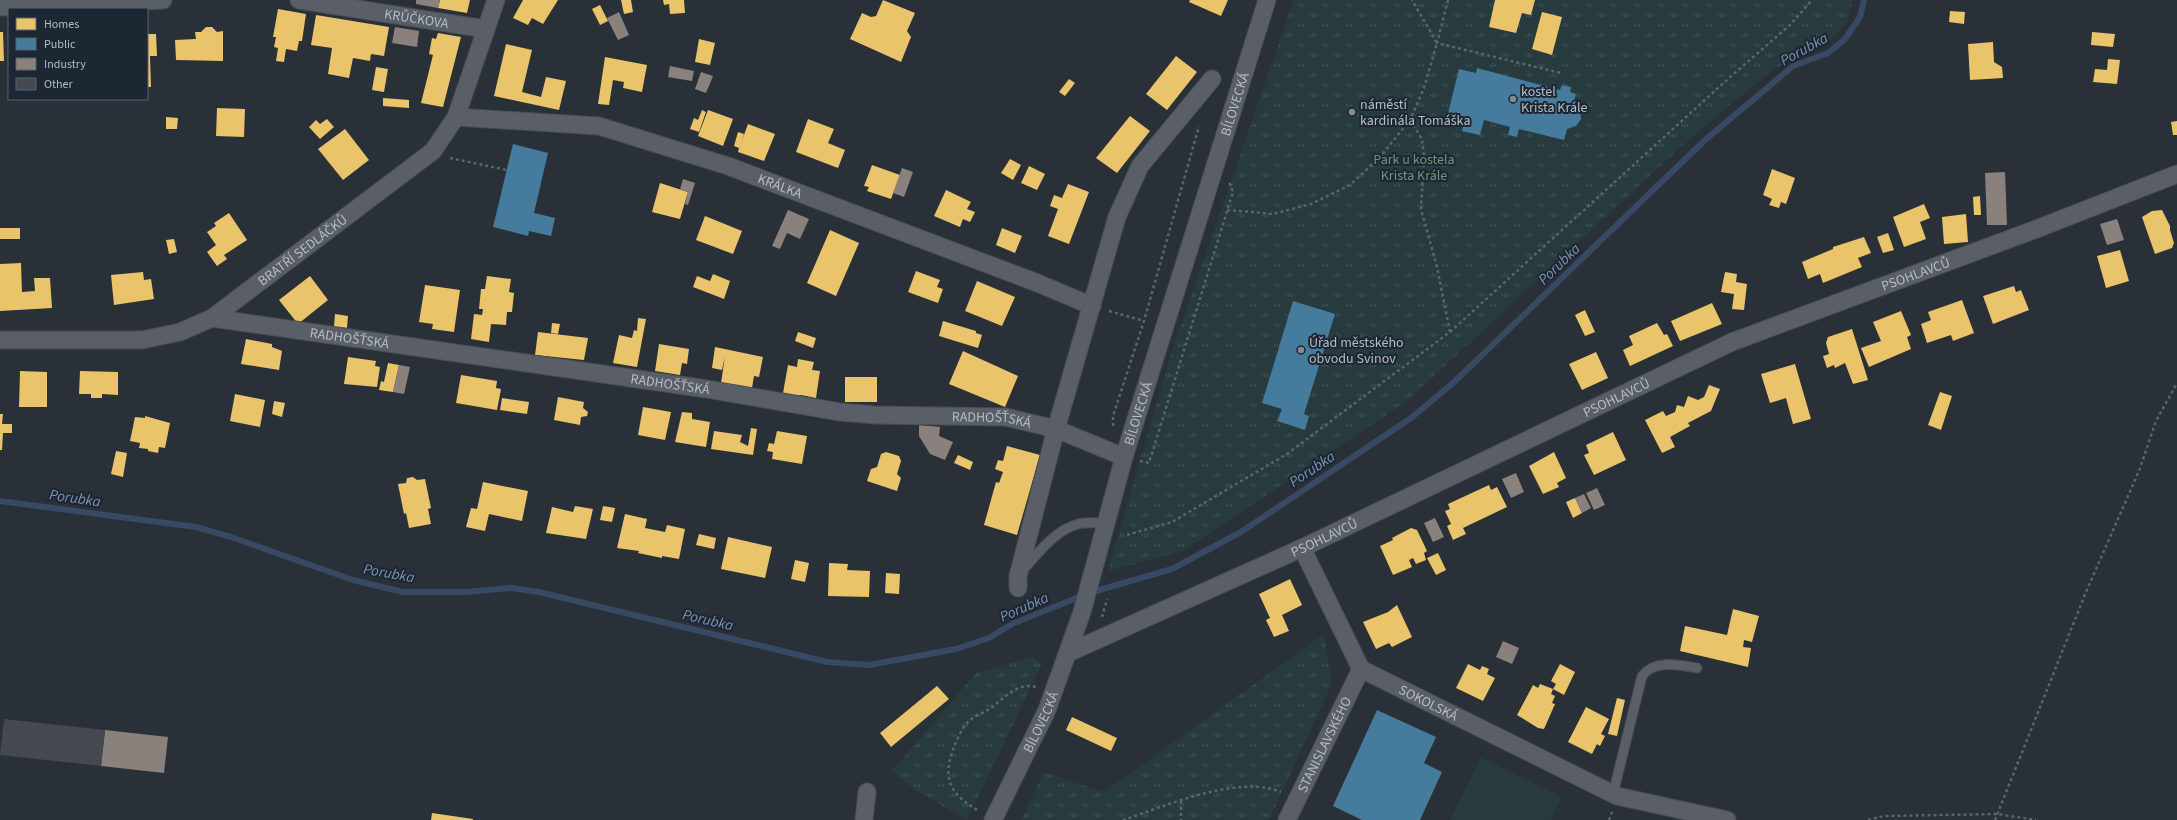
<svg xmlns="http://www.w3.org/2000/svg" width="2177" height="820" font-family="'Source Sans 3',sans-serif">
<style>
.grass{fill:url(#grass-tufts)}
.pitch{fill:#273a3e}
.homes{fill:#e9c46a}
.public{fill:#457b9d}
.industry{fill:#8a817c}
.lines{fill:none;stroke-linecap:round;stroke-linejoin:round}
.stream{stroke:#384963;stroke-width:6}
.building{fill:#444950}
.lane-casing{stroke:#484c53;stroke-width:11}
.street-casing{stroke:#484c53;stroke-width:19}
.path{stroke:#5d636a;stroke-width:2.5;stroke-dasharray:3 3;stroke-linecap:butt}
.lane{stroke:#5a5e66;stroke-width:9}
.street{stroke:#5a5e66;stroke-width:17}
.poi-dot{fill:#848b96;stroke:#1d2633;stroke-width:1.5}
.labels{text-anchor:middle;stroke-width:4;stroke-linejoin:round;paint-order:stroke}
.street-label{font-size:14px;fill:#b4bcc9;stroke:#1d2633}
.poi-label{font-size:14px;fill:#b4bcc9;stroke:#1d2633;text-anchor:start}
.park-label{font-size:14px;fill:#6b9a76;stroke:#1d2633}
.water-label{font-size:15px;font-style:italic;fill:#7c92b1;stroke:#1d2633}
</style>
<defs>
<pattern id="grass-tufts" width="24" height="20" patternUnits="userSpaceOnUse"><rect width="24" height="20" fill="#273a3e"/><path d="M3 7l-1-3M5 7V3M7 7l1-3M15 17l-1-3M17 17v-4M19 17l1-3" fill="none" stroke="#445559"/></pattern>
</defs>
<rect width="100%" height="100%" fill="#2a3038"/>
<!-- grass -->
<path class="grass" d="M1294,0H1853L1847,20L1833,38L1799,53L1765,76L1696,133L1407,401L1183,551L1108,571L1170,357Z
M1324,634L1332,683L1269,820H1022L1043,772L1104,792Z
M1032,657L1042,664L967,820L914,789L892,771L976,673Z"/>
<!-- pitch -->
<path class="pitch" d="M1481,757L1562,797L1551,820H1450Z"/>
<!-- homes -->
<path class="homes" d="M440,0H470L467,13L438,8Z
M523,0H558L543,24L532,18L528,25L513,18Z
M621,0H631L633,12L624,14Z
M663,0H684L685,13L670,14L669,4L664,5Z
M883,0L915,13L907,31L911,37L901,62L850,39L862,13L871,17L876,16Z
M1190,0H1228L1221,16L1189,2Z
M1495,0H1535L1531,15L1522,13L1516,33L1489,27Z
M600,5L608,21L600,25L592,9Z
M278,9L306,14L302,41H299L297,51L286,49L284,62L276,61L278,48L274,47L276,37H273Z
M1950,11L1965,12L1964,24L1949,22Z
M1542,12L1562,17L1552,55L1532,49Z
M316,15L389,27L384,56L371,54L370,61L353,58L349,78L328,74L332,48L311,45Z
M206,27H212L217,32L223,31V61L176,60L175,40L196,39L195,32H201Z
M0,32H3L4,61H0Z
M2092,32L2115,34L2113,47L2091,45Z
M438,33L461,37L443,107L421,103L433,55L429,54L432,38L436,39Z
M147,34H156L157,56H150L151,87H147Z
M699,39L715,43L710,65L695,62Z
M1993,42L1994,62L2002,67L2003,78L1970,80L1968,44Z
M506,44L532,50L522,92L541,97L546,77L566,81L559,110L494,96Z
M1176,56L1197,72L1167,110L1146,94Z
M605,57L647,65L642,92L623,88L624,82L613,80L609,105L598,104Z
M2108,59L2120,60L2117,84L2093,82L2095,69L2107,70Z
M376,67L388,69L384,92L372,90Z
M1069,79L1075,83L1065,96L1059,92Z
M383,98L409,100V108L383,106Z
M217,108L245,109L244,137L216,136Z
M702,110L706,112L699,132L690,129L694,118L698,120Z
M708,110L733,119L723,146L698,136Z
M1130,116L1150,131L1117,173L1096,158Z
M166,117L178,118L177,129H166Z
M327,119L334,127L320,139L309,127L316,120L320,124Z
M808,119L834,129L828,143L845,150L838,168L796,152Z
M2177,121V135H2173L2171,122Z
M748,124L775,134L764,161L738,152L739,148L734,146L738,132L744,134L741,143Z
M345,129L369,160L343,180L318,149Z
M1010,159L1021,165L1013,180L1001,173Z
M872,165L900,175L891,199L867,191L869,187L864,186Z
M1029,166L1045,174L1037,190L1021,183Z
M1772,169L1795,178L1786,204L1781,202L1779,208L1769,205L1772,199L1763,195Z
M660,183L688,192L680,219L652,212Z
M1068,184L1089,192L1069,244L1048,236L1058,209L1050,206L1054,195L1062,198Z
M946,190L971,202L967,209L975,212L970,222L963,219L960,227L934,216Z
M1980,196L1981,215H1974L1973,197Z
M1924,204L1930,218L1920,222L1926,239L1904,247L1893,217Z
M2162,210L2170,226V230L2174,243L2172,248L2155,254L2142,217L2152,211Z
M229,213L247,240L224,255L227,259L217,266L207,252L216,245L207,232L216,226L214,223Z
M1966,214L1968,242L1944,244L1942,217Z
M705,216L742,231L733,254L696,240Z
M0,228H20V239H0Z
M1002,228L1022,236L1015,253L996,245Z
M830,230L859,243L836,296L807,283Z
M1888,233L1894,250L1883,253L1877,237Z
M1864,237L1871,253L1858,258L1862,267L1823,283L1820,274L1808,279L1802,262L1833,249V247Z
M174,239L177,252L169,254L166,240Z
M2120,250L2129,281L2106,288L2097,256Z
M21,263L22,292L35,291L34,278H50L52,308L0,311V264Z
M916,271L940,280L937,287L943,289L938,303L908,292Z
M143,272L144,280L151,279L154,299L114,305L111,275Z
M1725,272L1737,274L1736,282L1747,284L1744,310L1732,309L1734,294L1721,292Z
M713,274L730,281L724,299L693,287L697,276L710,281Z
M310,276L328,300L298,324L279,300Z
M487,276L511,279L509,292L514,293L512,312H507L506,325L491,324L489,342L471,339L474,314L482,315L483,309H479L481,289H485Z
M977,281L1015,297L1002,326L965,311Z
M425,285L460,290L454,332L432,329L433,324L419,322Z
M2014,286L2016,292L2021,290L2029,310L1993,324L1983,296Z
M1962,300L1974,333L1953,341L1951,335L1927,343L1921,324L1931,320L1928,312Z
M1712,303L1722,324L1680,341L1671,321Z
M1585,310L1595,332L1585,336L1575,315Z
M1901,311L1911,335L1907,337L1911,349L1869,367L1861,348L1881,341L1873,322Z
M335,314L348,316L347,328L334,327Z
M638,318L646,319L637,367L613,363L619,335L632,338L634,330L637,331Z
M943,321L976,331V333L982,335L978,348L939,336Z
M552,323L560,324L558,334L551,333Z
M1657,323L1664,335L1667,334L1673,346L1630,366L1623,350L1633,345L1629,336Z
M1852,329L1868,380L1853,384L1845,363L1835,368L1834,365L1827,368L1823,356L1829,354L1826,343L1828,337Z
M538,332L588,338L584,360L535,355Z
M798,332L816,338L813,348L795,341Z
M246,339L272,344V347L282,351L279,370L241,364Z
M659,344L689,349L687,364L682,363L680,375L655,371Z
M715,347L763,357L759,377L754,376L752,388L721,383L725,356L722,370L712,368Z
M963,351L1018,376L1005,407L949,384Z
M1596,352L1608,378L1582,390L1569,364Z
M348,357L376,361L375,366L380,367L377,387L344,384Z
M798,359L814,362L812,370L820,371L816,398L801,395L795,398L787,397L783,393L788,365L797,367Z
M388,363L399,365L393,392L379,390L381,381L384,382Z
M1795,364L1811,419L1793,424L1786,398L1770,403L1761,374Z
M20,371L47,372V407H19Z
M80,371L118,372V395L102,394V398H91V394H79Z
M461,375L497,381L496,388L501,389L497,410L456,403Z
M845,377H877V402H845Z
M1709,385L1720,389L1711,411L1688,423L1690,426L1670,437L1675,447L1662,453L1645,420L1663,411L1666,416L1675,412L1677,405L1684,407L1688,396L1698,400L1704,397Z
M1940,392L1952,396L1941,430L1928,425Z
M235,394L265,400L260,427L230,421Z
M558,397L584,402L583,408L588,412L587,416L581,417L580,425L554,420Z
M502,398L529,402L527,414L500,410Z
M274,401L285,403L282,417L272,414Z
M643,407L671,412L665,440L638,435Z
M682,412L692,413V419L710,422L706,447L675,442Z
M0,414H3L2,424H12V433H3L2,450H0Z
M145,416L170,423L165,448L159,447L158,453L148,451V449L139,448L140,443L130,441L135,417L145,418Z
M751,428L757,429L753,455L711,449L714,431L742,435L740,442L748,446Z
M777,431L807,436L802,464L772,459L773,452L767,451L769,443L774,444Z
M1613,432L1626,460L1594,475L1584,455L1589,453L1586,445Z
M1007,446L1040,455L1017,535L984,525L996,482L999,483L1003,472L995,469L998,460L1003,461Z
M116,451L127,453L123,477L111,474Z
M886,452L899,456L901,461L897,474L901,478L897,491L867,481L871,469L877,467L881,454Z
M1554,452L1566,478L1557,483L1559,487L1543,494L1529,466Z
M958,455L973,462L970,470L954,463Z
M413,477L417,480L425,479L431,508L428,509L431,524L409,528L406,513L404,514L398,484L406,483L407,478Z
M483,482L528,491L522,521L489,514L485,531L466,527L471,508L477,509Z
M1489,485L1491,490L1497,487L1507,507L1463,528L1466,534L1453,540L1447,526L1451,524L1445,511L1450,509L1448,504Z
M1575,498L1582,513L1573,518L1566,502Z
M575,506L593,509L586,539L546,533L552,507L573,512Z
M603,506L615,508L612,522L600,520Z
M625,514L647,519L645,528L665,532L667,525L685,529L679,559L662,556V558L638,553L639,551L617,548Z
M1411,528L1417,530L1427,551L1424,553L1426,560L1416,564L1413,558L1409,560L1412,567L1393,575L1380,546L1393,540L1392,538Z
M699,534L716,538L714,549L696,545Z
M728,537L772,547L765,578L721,569Z
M1438,553L1446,570L1436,575L1427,558Z
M795,560L809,563L805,582L791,579Z
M829,563L848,564L847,570L870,571L869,597L828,596Z
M886,573L900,574L899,594L885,593Z
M1290,579L1302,605L1282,615L1289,631L1274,637L1266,620L1270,618L1259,594Z
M1397,605L1412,637L1392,647L1389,643L1376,649L1363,622L1388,612Z
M1733,609L1759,616L1752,642L1744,640L1743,647L1751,648L1748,667L1680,651L1685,626L1727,635Z
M1468,664L1480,670L1482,666L1489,669L1487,674L1495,678L1483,701L1456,688Z
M1560,664L1575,672L1564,695L1553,689L1551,694L1555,696L1552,703L1555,704L1544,729L1538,728L1517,715L1533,685L1538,688L1540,684L1553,689L1556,684L1551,681Z
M937,686L949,699L891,747L880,733Z
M1617,698L1625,700L1617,736L1608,734Z
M1586,707L1609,719L1601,734L1605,736L1600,746L1597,744L1592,754L1568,742Z
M1072,717L1117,738L1111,751L1066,730Z
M432,813L473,819V820H431Z"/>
<!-- public -->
<path class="public" d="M1477,68L1560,90L1562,85L1571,87L1570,92L1576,94L1573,105L1580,110L1581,119L1576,126L1567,129L1564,140L1519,129L1517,137L1508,135L1510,127L1484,120L1480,135L1462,131L1463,126L1446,121L1459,69L1476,73Z
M513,144L548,153L534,213L555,218L551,236L529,231L528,236L493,227Z
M1293,301L1335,314L1304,414L1309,416L1305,430L1277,421L1282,409L1262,403Z
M1377,710L1436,737L1424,763L1442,772L1420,820H1362L1333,806Z"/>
<!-- industry -->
<path class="industry" d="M416,0H440L438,8L416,4Z
M619,12L629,35L618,40L607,18Z
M395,27L419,31L417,47L392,43Z
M670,66L694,71L692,81L668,77Z
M701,72L713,76L706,93L695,89Z
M902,168L913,172L904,197L893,193Z
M2005,172L2007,225H1987L1985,173Z
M683,179L695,183L688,205L685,204L688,192L680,189Z
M788,210L809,219L800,239L787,233L780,249L772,246Z
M2117,219L2124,240L2107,245L2100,224Z
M399,365L410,367L404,394L393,392Z
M919,425L940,427L939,436L953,442L945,460L930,454L919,436Z
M1516,473L1524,492L1511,498L1502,479Z
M1597,488L1605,505L1594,510L1586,493Z
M1584,494L1591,508L1582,513L1575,498Z
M1435,518L1444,537L1433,542L1424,523Z
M1503,641L1519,648L1512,664L1496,657Z
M105,730L168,737L164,773L101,766Z"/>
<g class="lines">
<!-- stream -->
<path class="stream" d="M0,501L196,527L231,537L353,580L403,592H465L511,588L539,592L827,662L869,665L956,649L989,638L1012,624L1089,593L1172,569L1241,532L1411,418L1453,383L1704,141L1793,66L1828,53L1845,39L1860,17L1864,0"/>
</g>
<!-- building -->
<path class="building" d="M4,719L105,730L101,766L0,755Z"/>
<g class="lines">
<defs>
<path id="lane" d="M1023,570C1038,553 1055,530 1078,524C1086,522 1097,523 1106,523
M1613,794L1642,676C1655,659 1679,665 1697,668"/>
<g id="street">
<path id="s1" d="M299,0L486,29"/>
<path d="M0,7L163,0"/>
<path id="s2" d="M456,117L599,126L728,166L1040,284L1092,306"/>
<path id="s3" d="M212,318L707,389L840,412L875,415L1006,417L1056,429L1124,457"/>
<path id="s4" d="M0,340H142L180,332L212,318L433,151L456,117L496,0"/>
<path id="s5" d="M1302,548L1361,669L1617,796L1727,820"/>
<path d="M1018,588V576L1056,429L1117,217L1140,166L1212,79"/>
<path id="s6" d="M1068,653L1302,548L1732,342L2039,228L2177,174"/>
<path d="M864,820L867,792"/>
<path id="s7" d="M993,820L1047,710L1082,612L1124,457L1267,0"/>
<path id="s8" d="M1287,820L1361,669"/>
</g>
</defs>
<!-- lane casing -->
<use href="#lane" class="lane-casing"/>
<!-- street casing -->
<use href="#street" class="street-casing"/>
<!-- path -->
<path class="path" d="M1448,0L1437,43L1561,73
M1410,120L1422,139L1424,157L1421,209L1437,267L1450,332
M450,158L507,170
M1227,210L1273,214L1311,204L1350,185L1380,157L1410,120L1424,88L1437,43L1412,0
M1109,311L1144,321
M1113,426V416L1144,321L1199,126
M1140,461L1149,463L1233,192L1229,182
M1127,535L1172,522L1287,454L1450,332L1729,78L1791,24L1812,0
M1102,617L1107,599
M1181,801V820
M977,810C951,794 942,780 953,750C956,741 961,730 967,723C973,716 984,713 991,708C1004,698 1018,682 1036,687
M1123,820C1166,806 1238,774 1281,792
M1609,820L1612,812
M1868,820L1884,816L1997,814L2036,820
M1995,820L2086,592L2139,471L2156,421L2177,383"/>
<!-- lane -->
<use href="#lane" class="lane"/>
<!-- street -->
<use href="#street" class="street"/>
</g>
<!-- markers -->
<g class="poi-dot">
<circle cx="1513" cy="99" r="4"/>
<circle cx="1352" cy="112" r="4"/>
<circle cx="1301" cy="350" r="4"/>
</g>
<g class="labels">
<!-- street labels -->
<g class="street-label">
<text dy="5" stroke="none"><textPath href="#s1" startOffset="119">KRŮČKOVA</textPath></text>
<text dy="5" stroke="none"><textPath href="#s7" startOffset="757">BÍLOVECKÁ</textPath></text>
<text dy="5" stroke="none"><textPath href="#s2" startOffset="334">KRÁLKA</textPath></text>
<text dy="5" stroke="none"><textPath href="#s4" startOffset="329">BRATŘÍ SEDLÁČKŮ</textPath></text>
<text dy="5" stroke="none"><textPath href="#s6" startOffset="929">PSOHLAVCŮ</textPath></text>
<text dy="5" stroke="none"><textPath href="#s3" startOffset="139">RADHOŠŤSKÁ</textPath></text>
<text dy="5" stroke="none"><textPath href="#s3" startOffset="463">RADHOŠŤSKÁ</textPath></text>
<text dy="5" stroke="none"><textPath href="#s6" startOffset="605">PSOHLAVCŮ</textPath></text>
<text dy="5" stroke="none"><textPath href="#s7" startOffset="433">BÍLOVECKÁ</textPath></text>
<text dy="5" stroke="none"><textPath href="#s3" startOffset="787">RADHOŠŤSKÁ</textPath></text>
<text dy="5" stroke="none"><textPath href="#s6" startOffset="281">PSOHLAVCŮ</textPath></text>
<text dy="5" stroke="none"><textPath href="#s5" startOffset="210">SOKOLSKÁ</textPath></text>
<text dy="5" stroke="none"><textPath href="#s7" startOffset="109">BÍLOVECKÁ</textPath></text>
<text dy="5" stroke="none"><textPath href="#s8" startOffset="84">STANISLAVSKÉHO</textPath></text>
</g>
<!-- poi labels -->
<g class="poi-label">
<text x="1521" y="96">kostel<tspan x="1521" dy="16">Krista Krále</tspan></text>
<text x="1360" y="109">náměstí<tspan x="1360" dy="16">kardinála Tomáška</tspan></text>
<text x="1309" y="347">Úřad městského<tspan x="1309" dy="16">obvodu Svinov</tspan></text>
</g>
<!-- park labels -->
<g class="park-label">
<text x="1414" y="164">Park u kostela<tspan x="1414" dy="16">Krista Krále</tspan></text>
</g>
<!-- water labels -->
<g class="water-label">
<text transform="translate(1804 49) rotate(-29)" y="5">Porubka</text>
<text transform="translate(1559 264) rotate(-44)" y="5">Porubka</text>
<text transform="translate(1312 469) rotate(-34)" y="5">Porubka</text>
<text transform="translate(75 498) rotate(8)" y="5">Porubka</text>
<text transform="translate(389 573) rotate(10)" y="5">Porubka</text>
<text transform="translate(1024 607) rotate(-24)" y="5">Porubka</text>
<text transform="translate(708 620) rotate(13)" y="5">Porubka</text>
</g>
</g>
<!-- legend -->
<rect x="8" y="8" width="140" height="92" fill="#1d2633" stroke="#59626f"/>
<rect x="16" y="18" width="20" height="12" fill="#e9c46a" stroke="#59626f"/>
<text x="44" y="28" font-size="12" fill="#b4bcc9">Homes</text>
<rect x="16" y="38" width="20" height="12" fill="#457b9d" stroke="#59626f"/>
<text x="44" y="48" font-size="12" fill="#b4bcc9">Public</text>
<rect x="16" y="58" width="20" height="12" fill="#8a817c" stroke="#59626f"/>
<text x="44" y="68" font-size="12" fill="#b4bcc9">Industry</text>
<rect x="16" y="78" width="20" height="12" fill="#444950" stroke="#59626f"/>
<text x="44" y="88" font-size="12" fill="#b4bcc9">Other</text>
</svg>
